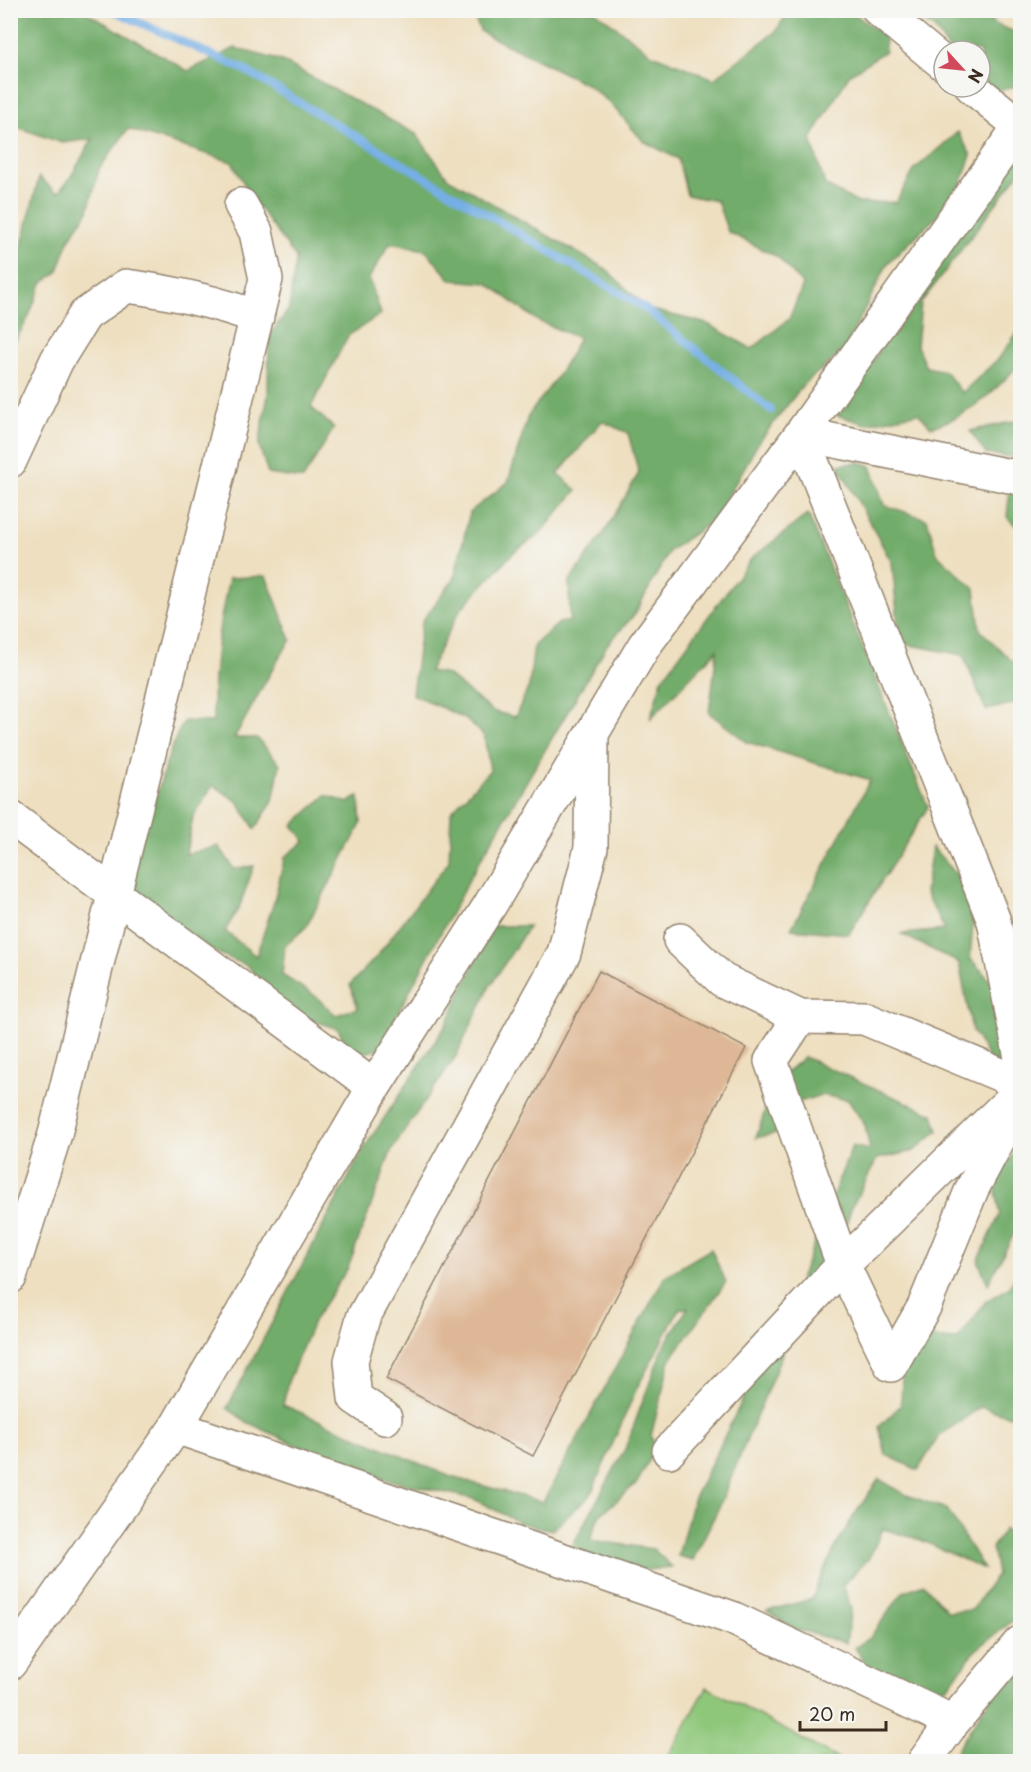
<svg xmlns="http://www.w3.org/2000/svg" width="1031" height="1772" font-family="'Playpen Sans',sans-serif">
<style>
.green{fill:#8ec77a;stroke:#64784c;stroke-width:1.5}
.forest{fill:#72ac6a;stroke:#566b44;stroke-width:1.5;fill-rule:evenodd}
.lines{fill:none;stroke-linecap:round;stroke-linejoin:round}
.stream{stroke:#74afe5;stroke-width:8}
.building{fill:#deb896}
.minor-casing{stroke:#94846f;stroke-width:36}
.minor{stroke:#fff;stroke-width:33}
</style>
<rect width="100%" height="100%" fill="#f6f6f2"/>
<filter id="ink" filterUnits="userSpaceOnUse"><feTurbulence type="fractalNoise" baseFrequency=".0167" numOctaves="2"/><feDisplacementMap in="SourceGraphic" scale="12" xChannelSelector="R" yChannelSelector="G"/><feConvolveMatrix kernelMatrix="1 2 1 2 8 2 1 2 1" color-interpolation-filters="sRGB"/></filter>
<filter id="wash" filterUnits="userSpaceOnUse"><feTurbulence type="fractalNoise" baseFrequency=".008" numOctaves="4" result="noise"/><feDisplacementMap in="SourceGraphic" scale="24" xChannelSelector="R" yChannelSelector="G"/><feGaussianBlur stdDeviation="1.35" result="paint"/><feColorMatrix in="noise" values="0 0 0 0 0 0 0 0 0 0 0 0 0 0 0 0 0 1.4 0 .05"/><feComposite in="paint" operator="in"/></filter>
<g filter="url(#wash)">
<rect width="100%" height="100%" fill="#eedfc0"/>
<!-- green -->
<path class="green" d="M707,1687L842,1761L666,1760Z"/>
<!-- forest -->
<path class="forest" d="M11,11H84L188,71L235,48L282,61L416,134L448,178L606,269L648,309L708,324L752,349L789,319L803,285L778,257L728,232L717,201L687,195L678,159L643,141L610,103L586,84L481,32L471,11H595L652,54L714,79L776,31L789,11H851L885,37V51L849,75L811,139L825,185L858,203L896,202L915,169L958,132L971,155L957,197L888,263L844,350L803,385L759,442L715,519L669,551L635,614L607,645L472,874L379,1049L352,1056L338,1029L306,1018L272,995L248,966L215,952L118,884C135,854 148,823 158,790C167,762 170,747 184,721L213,722C212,673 218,627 229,578L266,576L291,640C269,671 254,705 234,738H257L280,764L273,801L255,829L238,802L213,785L193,817L186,854L219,846L234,869L254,866L239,908L225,931L256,956L273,905L285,857L305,841L293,825L326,795L348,803L359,796L361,824L306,927L285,946L282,975L314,995L336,1015L358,1008L350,985L378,955L449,861L451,812L490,770L484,736L464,718L412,694L422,621L454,579L470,512L508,482L528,416L559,374L579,338L538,321L487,283L451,280L425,250L390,243L369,278L381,314L348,336L311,407L334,428L303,479L268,474L259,445L268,395L269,336L289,309L296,258L252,198L232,162L128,129L99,169L88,211L70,238L57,273L42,283L29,316L11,349V277L16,268L39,177L57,193C74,178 80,157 93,139L62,143L11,125ZM602,421L628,433L639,473L604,533L569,582L570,621L559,623L534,645L529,686L515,717L492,711L448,675L429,671L460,610L512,554L540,534L577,490L558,474Z
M904,11H1006L990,22L1020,34V78L1016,86L999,91L980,78V51H950L934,28Z
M1020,151V172L921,303L917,346L926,367L945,371L962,393L999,358L1020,329V363C997,390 966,418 931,427L918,413L866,424L836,415L846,408L895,324Z
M1020,420V458L986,454L970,431Z
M860,462L871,466L884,505L927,519L937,554L975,589L980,630L1013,662L1020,661V702L986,710L963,655L900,643L892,563L838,465Z
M1010,486L1020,490V530L1007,517Z
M808,514L928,807L849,934L791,929L870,780L747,742L709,713L717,650L650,719L662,679L751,559Z
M932,847L958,876L974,912L970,958L1010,1003L998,1074L972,1030L959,963L901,934L945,930L925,893Z
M492,926H529L490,986L456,1056L392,1149L348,1268L314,1320L288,1382L283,1405L451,1477L543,1502L665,1276L711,1249L726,1282L670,1360L651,1436L656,1448L637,1483L599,1516L590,1540L653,1549L672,1567L639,1571L570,1550L625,1449L663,1347L688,1308L679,1309L636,1390L590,1496L552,1530L520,1523L474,1499L384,1479L296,1445L247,1422L227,1408L363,1150L446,1025Z
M804,1057L933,1114L938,1131L914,1151L877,1159L851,1209L823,1301L784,1350L719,1507L693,1560L678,1556L693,1500L792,1300L852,1146L870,1150L865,1125L848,1100L821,1095L796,1103L785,1131L756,1138L774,1083Z
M1020,1142V1222L988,1284L978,1261L1000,1214L995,1185Z
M1020,1263V1419L981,1407L939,1436L918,1470L886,1455L879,1427L901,1405L903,1351L926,1338L958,1340L986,1301L1010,1287Z
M879,1479L904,1494L947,1509L984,1569L921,1540L883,1529L869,1558L843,1585L851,1608L846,1643L795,1629L767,1611L812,1599C828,1555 851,1518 879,1479Z
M1004,1529L1020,1543V1615L975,1651L947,1687L921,1692L874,1676L855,1648L870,1637L903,1592L924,1584L948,1612L972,1610L997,1574L992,1548Z
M1020,1659V1761L949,1762L1007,1672Z"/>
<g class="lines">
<!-- stream -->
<path class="stream" d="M112,10L243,69L643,307L771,410"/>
</g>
<g id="blocks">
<!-- building -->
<path class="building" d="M599,971L746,1048L533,1456L386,1379Z"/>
</g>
</g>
<g filter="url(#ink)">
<use href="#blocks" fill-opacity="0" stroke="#94846f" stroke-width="1.5"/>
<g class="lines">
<defs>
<path id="minor" d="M879,10L944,64
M972,87L1020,126
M801,434L994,921L1020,1053
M801,434L1020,478
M10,461L57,360L85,315L126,286C172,292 213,301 257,317
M10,817L374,1087
M680,940L722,980L800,1017
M1020,1083L864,1018L800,1017L771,1061L843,1265L891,1365L924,1307L972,1189L1020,1099
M10,1277L55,1134L266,279L256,232L241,205
M385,1418L355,1398L351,1361L363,1318L564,953L591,848L592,735
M176,1427L732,1618L953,1722
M669,1451L843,1265L1006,1105
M10,1663L176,1427L374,1087L490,905L644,646L801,434L1020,126
M924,1762L953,1722L1020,1643"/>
</defs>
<!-- minor casing -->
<use href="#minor" class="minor-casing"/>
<!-- minor -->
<use href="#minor" class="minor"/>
</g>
</g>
<!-- margin -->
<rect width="1031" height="1772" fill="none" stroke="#f6f6f2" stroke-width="36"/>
<!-- north arrow -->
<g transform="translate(962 69) rotate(117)"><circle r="28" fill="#f6f6f2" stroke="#aba49d" stroke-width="1.5"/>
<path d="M0-4.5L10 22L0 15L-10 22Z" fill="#d1495b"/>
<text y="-9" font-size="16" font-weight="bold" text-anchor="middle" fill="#3b2a1e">N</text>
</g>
<!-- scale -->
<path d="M800 1721v9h86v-9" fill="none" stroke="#3b2a1e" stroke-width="3"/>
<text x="809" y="1721" font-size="18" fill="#3b2a1e" stroke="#f6f6f2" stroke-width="4.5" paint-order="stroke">20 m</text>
</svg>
